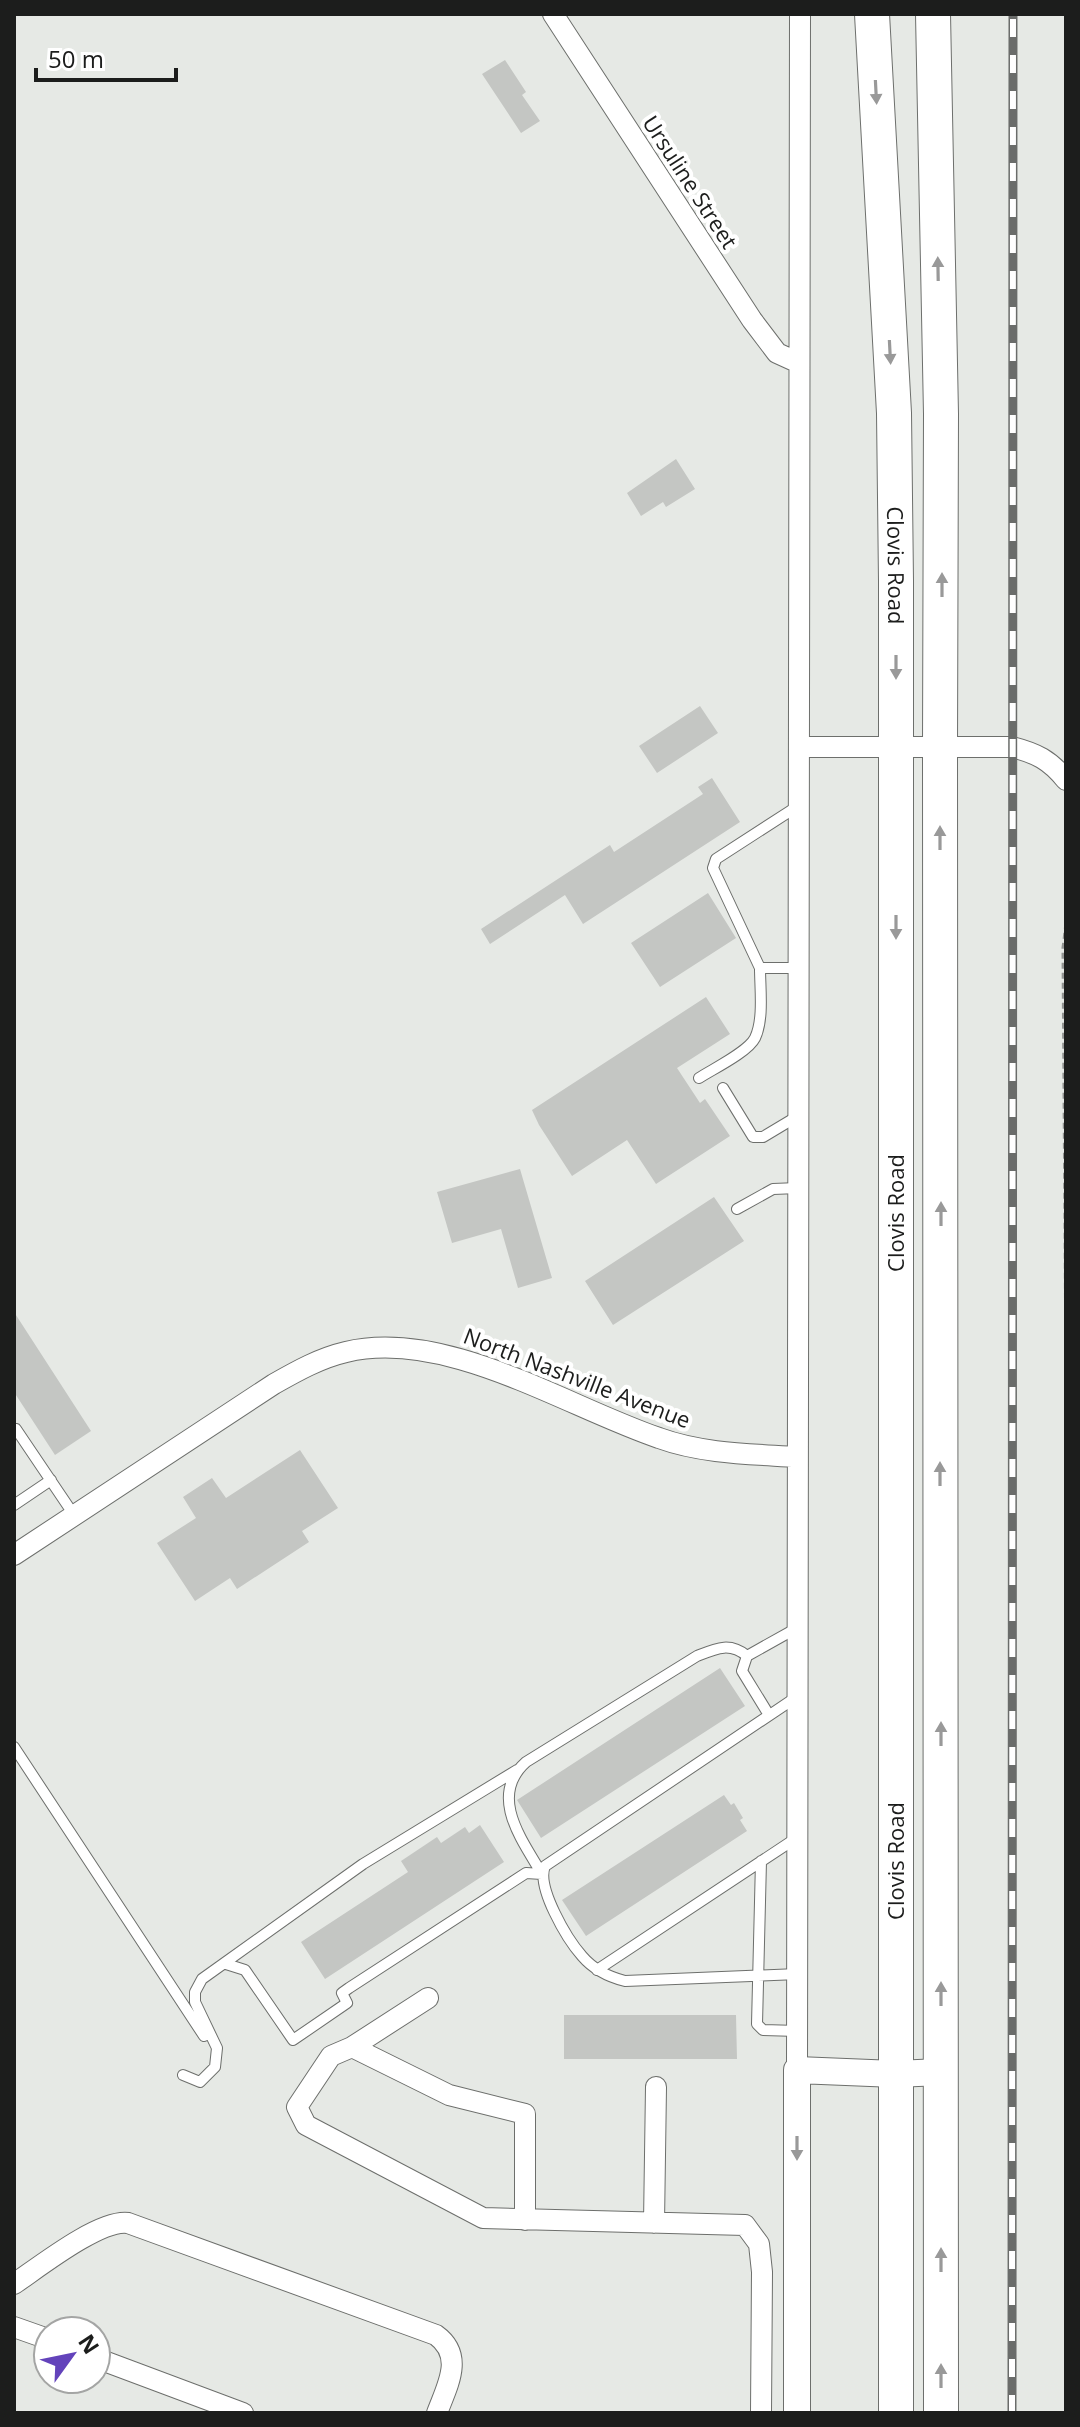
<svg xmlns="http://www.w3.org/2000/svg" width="1080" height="2427" font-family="'Open Sans',sans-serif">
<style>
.building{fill:#c4c6c3}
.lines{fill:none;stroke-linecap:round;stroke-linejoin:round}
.service-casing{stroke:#6d6f6c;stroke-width:12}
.minor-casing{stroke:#6d6f6c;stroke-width:22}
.tertiary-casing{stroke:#6d6f6c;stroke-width:28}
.trunk-casing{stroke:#6d6f6c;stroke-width:36}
.path{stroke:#939593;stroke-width:3;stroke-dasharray:6 4;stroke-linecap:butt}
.service{stroke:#fff;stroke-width:10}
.minor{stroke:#fff;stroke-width:20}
.tertiary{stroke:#fff;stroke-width:26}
.trunk{stroke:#fff;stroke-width:34}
.rail-casing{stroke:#6a6c6a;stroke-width:9}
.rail{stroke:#fff;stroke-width:6;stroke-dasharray:18;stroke-linecap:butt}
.oneway{fill:#999}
.labels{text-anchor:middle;stroke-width:8;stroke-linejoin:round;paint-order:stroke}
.street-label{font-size:22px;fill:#1c1d1c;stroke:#fff}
</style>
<rect width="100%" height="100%" fill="#e6e9e5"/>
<!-- building -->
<path class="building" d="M505,60L526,92L522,95L540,121L521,133L482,74Z
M676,459L695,489L666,507L663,502L641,516L627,493Z
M700,706L718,733L657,773L639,746Z
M712,778L740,822L583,924L565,895L490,944L481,929L610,845L614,852L703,794L698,787Z
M708,893L736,938L660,987L631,943Z
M706,997L730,1034L677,1068L700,1103L705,1099L730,1136L656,1184L627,1140L572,1176L539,1125L532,1110Z
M520,1169L552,1278L518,1288L501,1229L452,1243L437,1192Z
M714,1197L744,1241L613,1325L585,1281Z
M14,1312L91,1431L55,1455L14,1392Z
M300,1450L338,1508L302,1531L309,1542L237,1589L230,1578L195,1601L157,1543L196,1518L183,1497L212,1478L226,1498Z
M720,1668L745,1706L541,1838L517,1800Z
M724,1795L731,1805L734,1803L743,1818L740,1820L747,1831L586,1936L562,1900Z
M480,1825L504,1862L325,1979L301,1942L408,1872L401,1861L437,1837L441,1843L465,1827L469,1833Z
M564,2015H736L737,2059H564Z"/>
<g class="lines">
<defs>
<path id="service" d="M798,806L716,859L713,868L760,968H799
M699,1078C713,1069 748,1052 755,1038C764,1019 760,989 760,968
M723,1088L753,1137H763L798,1116
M737,1209L773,1189L798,1188
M16,1429L74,1515
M14,1505L51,1480
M798,1696L545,1866C536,1887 567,1939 582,1956C593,1969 609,1977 625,1981L798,1974
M769,1715L742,1671L747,1656L797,1628
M14,1747L204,2036
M761,1861L757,2024L763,2030L798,2031
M542,1874C522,1840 488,1796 526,1762L697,1656C717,1648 730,1642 747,1656
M226,1964L245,1970L293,2040L347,2003L342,1993L349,1988L526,1873L542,1874
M597,1970L798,1837
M183,2075L200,2082L215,2067L217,2048L195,2002V1992L202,1979L363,1864L517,1770"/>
<path id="minor" d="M553,14L752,320L777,353L799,363
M800,747H1012C1036,753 1050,760 1066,780
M14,1555L274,1384C297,1371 320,1358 346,1352C446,1328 567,1407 659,1438C703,1454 752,1454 797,1457
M352,2047L428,1998
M797,2070L800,14
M525,2220V2114L449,2095L352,2047L331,2056L297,2107L306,2125L483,2218L745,2225L759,2244L762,2272L761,2413
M654,2223L656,2087
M14,2284C39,2267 100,2219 128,2223L436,2335C465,2356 447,2386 437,2413
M14,2327L48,2339
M96,2358L243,2413"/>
<path id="tertiary" d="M797,2413V2070L895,2074L941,2072"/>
<g id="trunk">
<path id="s1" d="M872,14L894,413L896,581V2413"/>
<path d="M933,14L941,414L940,747L941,2413"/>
</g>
</defs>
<!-- service casing -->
<use href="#service" class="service-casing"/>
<!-- minor casing -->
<use href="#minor" class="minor-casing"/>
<!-- tertiary casing -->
<use href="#tertiary" class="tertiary-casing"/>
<!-- trunk casing -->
<use href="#trunk" class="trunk-casing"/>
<!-- path -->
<path class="path" d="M1066,923L1063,948L1066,1373
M1066,1598V1813"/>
<!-- service -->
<use href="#service" class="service"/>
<!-- minor -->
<use href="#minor" class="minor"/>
<!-- tertiary -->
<use href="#tertiary" class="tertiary"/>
<!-- trunk -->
<use href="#trunk" class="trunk"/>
<defs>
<path id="rail" d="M1012,2413L1013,14"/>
</defs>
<!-- rail casing -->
<use href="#rail" class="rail-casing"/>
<!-- rail -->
<use href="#rail" class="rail"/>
</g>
<!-- one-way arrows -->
<defs><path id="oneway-solid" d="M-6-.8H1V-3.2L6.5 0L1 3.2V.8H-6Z" transform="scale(2)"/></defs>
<g class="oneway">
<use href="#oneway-solid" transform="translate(876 92) rotate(87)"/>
<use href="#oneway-solid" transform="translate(938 269) rotate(-91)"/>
<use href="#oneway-solid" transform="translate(890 352) rotate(87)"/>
<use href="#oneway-solid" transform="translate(942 585) rotate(-90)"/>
<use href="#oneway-solid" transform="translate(896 667) rotate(90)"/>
<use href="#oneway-solid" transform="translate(940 838) rotate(-90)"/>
<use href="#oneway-solid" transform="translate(896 927) rotate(90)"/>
<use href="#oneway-solid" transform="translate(941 1214) rotate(-90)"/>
<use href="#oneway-solid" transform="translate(940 1474) rotate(-90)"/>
<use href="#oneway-solid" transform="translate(941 1734) rotate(-90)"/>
<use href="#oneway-solid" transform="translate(941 1994) rotate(-90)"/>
<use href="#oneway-solid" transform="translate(797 2148) rotate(90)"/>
<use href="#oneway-solid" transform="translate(941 2260) rotate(-90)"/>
<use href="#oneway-solid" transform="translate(941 2376) rotate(-90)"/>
</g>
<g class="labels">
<!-- street labels -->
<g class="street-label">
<text transform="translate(690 182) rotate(57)" y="8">Ursuline Street</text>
<text dy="8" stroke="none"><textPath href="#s1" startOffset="552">Clovis Road</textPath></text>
<text transform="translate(896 1213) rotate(-90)" y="8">Clovis Road</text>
<text transform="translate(577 1378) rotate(21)" y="8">North Nashville Avenue</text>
<text transform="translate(896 1861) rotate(-90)" y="8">Clovis Road</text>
</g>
</g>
<!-- border -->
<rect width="1080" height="2427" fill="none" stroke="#1c1d1c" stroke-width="32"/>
<!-- north arrow -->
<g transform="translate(72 2355) rotate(57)"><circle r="38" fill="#ffffff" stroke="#a4a5a4" stroke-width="2"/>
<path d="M0-6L14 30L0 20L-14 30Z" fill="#6343bb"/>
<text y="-12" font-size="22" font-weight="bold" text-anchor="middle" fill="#1c1d1c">N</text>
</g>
<!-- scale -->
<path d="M36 68v12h140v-12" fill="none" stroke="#1c1d1c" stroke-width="4"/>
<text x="48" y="68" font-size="24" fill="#1c1d1c" stroke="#ffffff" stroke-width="6" paint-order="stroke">50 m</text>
</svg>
